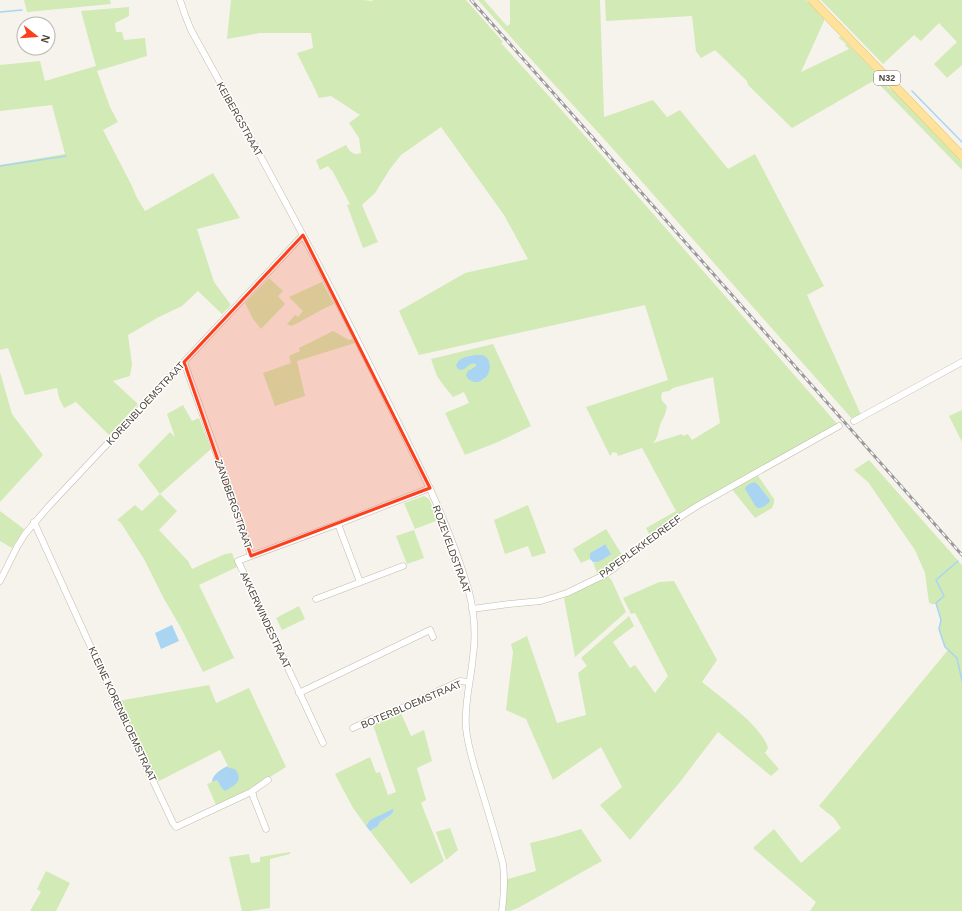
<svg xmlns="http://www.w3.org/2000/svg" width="962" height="911" font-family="Arial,sans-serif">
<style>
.green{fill:#d2eab5;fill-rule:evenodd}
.water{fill:#a9d4f2}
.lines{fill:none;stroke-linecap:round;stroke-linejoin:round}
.stream{stroke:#a9d4f2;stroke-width:1.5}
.minor-casing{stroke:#c2bbae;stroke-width:7}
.major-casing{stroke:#e6c16a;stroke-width:9}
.minor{stroke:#fff;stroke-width:6}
.major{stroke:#ffe39c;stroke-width:8}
.rail-casing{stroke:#9a9a9a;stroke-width:3}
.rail{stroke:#fff;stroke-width:1.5;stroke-dasharray:4.5;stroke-linecap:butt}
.marked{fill:#fc3f1d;fill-opacity:0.2;stroke:#fc3f1d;stroke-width:3;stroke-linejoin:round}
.labels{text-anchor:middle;stroke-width:3;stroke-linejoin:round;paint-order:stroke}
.shield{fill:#fff;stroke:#817c74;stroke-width:1}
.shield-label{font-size:9px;font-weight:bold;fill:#4b4439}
.street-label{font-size:10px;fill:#4b4439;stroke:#fff}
</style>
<rect width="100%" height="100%" fill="#f6f3ec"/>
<!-- green -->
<path class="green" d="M24,0H110L111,4L27,12Z
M231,0H363L372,1L373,0H466L503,42L501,43L584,135L839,426L756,473L774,499V503L772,508L755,518L730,487L651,538L646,528L676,511L642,448L618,456L617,453L613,452L610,456L586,407L668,380L645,305L419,355L399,311L465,273L528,259L504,215L441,127L401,155L390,169L375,193L362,205L378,242L363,248L347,205L350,204L332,170H331L328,166L320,170L316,160L346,145C350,152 353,156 361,153L359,138L349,123L360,115L331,96L319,98C312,82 304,68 297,53L313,48L311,33H260L227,39ZM713,377L720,423L692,440L688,434L683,436L682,434L653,443C658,438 658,432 660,425C663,418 666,414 667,406L663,402L661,398L662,392L669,391L673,388Z
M478,0H484L507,26L510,24V0H600L604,117L653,100L667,117L680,110L728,169L755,154L824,286L807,295L862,417L854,421L605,140L518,45Z
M605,0H806L824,18V21L801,72L849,49L845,45L846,44L838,37H841L877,74C881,81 887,87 894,91L962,162V170L875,80L792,128L748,85L747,81L715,50L701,58L696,51L692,16L606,21Z
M821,0H962V65L947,78L934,64L957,42L939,23L921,41L914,35L883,64Z
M129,7V16L115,23L116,32H122L124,40L145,38L147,56L97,71L110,107L118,122L103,130L131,184L137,198L145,211L213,173L240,218L197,229L214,282L231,305L222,314L198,291L182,306L157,318L128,335L132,364L130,376L113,381L138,404L109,435L76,402L64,408L59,398L57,388L25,395L8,348L0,350V165L65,154L52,105L0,111V65L40,61L45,81L96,66L81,11Z
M269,278L283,291L278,296L285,304L261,329L253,319L245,303Z
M322,282L334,304L323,309L296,324L291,326L287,324L295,315L298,317L303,311L289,297Z
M333,331L349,340L352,339L355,343L297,361L305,396L275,406L263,373L291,363L289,356L300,351L299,348Z
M493,344L531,426L498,442L465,455L445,413L469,403L464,392L453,397L444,386L437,376L431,359ZM474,355C483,355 486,356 490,364C487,374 486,382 474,382L471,369L476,366V364L473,363L469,364L466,357Z
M0,372L12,414L43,455L0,502Z
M183,405L192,421L199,418L211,449L160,494L177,511L159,530L188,561L192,569L225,554L232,553L237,567L199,585L239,668L234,658L203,672L181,628L163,597L144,559L121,523L117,520L135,505L142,511L160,494L138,465L170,432L175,437L167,414Z
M962,410V442L949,416Z
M869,460L962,565V911H810L816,902L753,848L774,829L801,863L841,828L834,818L819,806L948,650L945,647L939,629L941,620L936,604H932L929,603L925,573L915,550L868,482L854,470Z
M424,496L429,499L438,520L415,529L404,503Z
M528,505L546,553L532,557L528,546L505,554L494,520Z
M0,511L24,529L12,548L0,541Z
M606,529L624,558L598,576L593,562L596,563L604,544L590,553V559L581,563L573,549Z
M414,530L424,558L407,564L396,536Z
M605,577H609L612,581L626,612L575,657L564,598Z
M674,581L717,660L702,682C719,696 763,727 768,748L765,753L779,769L771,776L718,732L680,782L630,840L600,805L622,787L601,747L553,780L526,719L506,710L513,652L511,644L527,636L557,723L586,715L578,673L587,666L581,658L629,616L634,626L613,642L630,668L635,665L655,693L668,676L635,613L631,614L623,598L659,582Z
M299,606L305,619L282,630L276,618Z
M209,685L216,703L249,688L286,767L251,789L216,805L207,784L217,780L221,787L229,768L220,750L157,782L118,701Z
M400,711L411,736L424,730L432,761L417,768L426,800L421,803L444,861L411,884L370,831L378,826L380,822L392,814L394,810L370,820L366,826L353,808L335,774L370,757L376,773L380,772L388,795L396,792L373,725Z
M450,828L458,850L446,860L436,832Z
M581,829L602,861L518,908L509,911L502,910L504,880L536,871L530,843L555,837Z
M290,852V854L270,859V908L250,911H242L229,857L249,854L251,863L260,862V857Z
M46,871L70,883L56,911H30L41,892L37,889Z"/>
<!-- water -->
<path class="water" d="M474,355C477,355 479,355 481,355C491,357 492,368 487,376C485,378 482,380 479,382H474L468,379L466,375L468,371L476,366V364C470,362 469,366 464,369C463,369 461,370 459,370L456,366C459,357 466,357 474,355Z
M755,482L759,486L770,500L769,503C765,505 761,510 756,507L745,489C746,485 751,483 755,482Z
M605,544L611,554C605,558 599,563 593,562L590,559V553Z
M172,625L179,641L161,649L155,633Z
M228,766L229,768L235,769C244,781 235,785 225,791L221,787L217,780L212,782C212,775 221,769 228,766Z
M393,809L394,810L392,814L380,822L378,826L370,831L366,826L370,820Z"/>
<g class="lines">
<!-- stream -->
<path class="stream" d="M0,12L22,10
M912,91L962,142
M0,166L66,156
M958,561L936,580L944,596L936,603L941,620L939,629L945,647L957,658L962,681"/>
<defs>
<path id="minor" d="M180,0L185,15L191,30C257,149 323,269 383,392C415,457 449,522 469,592C474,612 476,635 473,656C471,680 464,703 466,728C468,748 474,766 480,785C488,811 496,837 503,864C505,880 504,895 502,911
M184,362L236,508L251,556L338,524L430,488
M854,421L962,362
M34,522L118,707L173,823L176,827L251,792L268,780
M338,524L360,582
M251,556L238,561L323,743
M0,581L17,547L25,534L49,506L303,235
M316,599L403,566
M472,609L509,604L541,601L567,593L604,575L613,569L645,543L663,528L697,506L839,426
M299,693L430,630L433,637
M353,728L372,719L376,720L460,681L469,682
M253,791V796L266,829"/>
<path id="major" d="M812,0L962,156"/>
</defs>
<!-- minor casing -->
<use href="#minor" class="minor-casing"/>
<!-- major casing -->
<use href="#major" class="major-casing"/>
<!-- minor -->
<use href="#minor" class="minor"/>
<!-- major -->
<use href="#major" class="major"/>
<defs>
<path id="rail" d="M471,0L962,555"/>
</defs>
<!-- rail casing -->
<use href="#rail" class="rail-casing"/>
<!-- rail -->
<use href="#rail" class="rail"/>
</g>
<!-- marked area -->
<path class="marked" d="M303,235L430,488L251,556L184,362Z"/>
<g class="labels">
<!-- shield labels -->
<rect class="shield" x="874" y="71" width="26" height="14" rx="3"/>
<g class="shield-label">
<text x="887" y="81">N32</text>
</g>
<!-- street labels -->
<g class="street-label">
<text transform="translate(240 119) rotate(61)" y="4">KEIBERGSTRAAT</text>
<text transform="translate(145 403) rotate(-47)" y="4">KORENBLOEMSTRAAT</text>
<text transform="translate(234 504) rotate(71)" y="4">ZANDBERGSTRAAT</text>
<text transform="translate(640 546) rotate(-36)" y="4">PAPEPLEKKEDREEF</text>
<text transform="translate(452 549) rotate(70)" y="4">ROZEVELDSTRAAT</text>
<text transform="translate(266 620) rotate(65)" y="4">AKKERWINDESTRAAT</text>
<text transform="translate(411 704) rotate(-23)" y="4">BOTERBLOEMSTRAAT</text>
<text transform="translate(123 714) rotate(65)" y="4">KLEINE KORENBLOEMSTRAAT</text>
</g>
</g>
<!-- north arrow -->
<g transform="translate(36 36) rotate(107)"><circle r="19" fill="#ffffff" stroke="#b7b4b0"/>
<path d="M0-3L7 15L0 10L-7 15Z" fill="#fc3f1d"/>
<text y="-6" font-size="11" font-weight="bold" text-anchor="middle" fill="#4b4439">N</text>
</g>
</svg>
